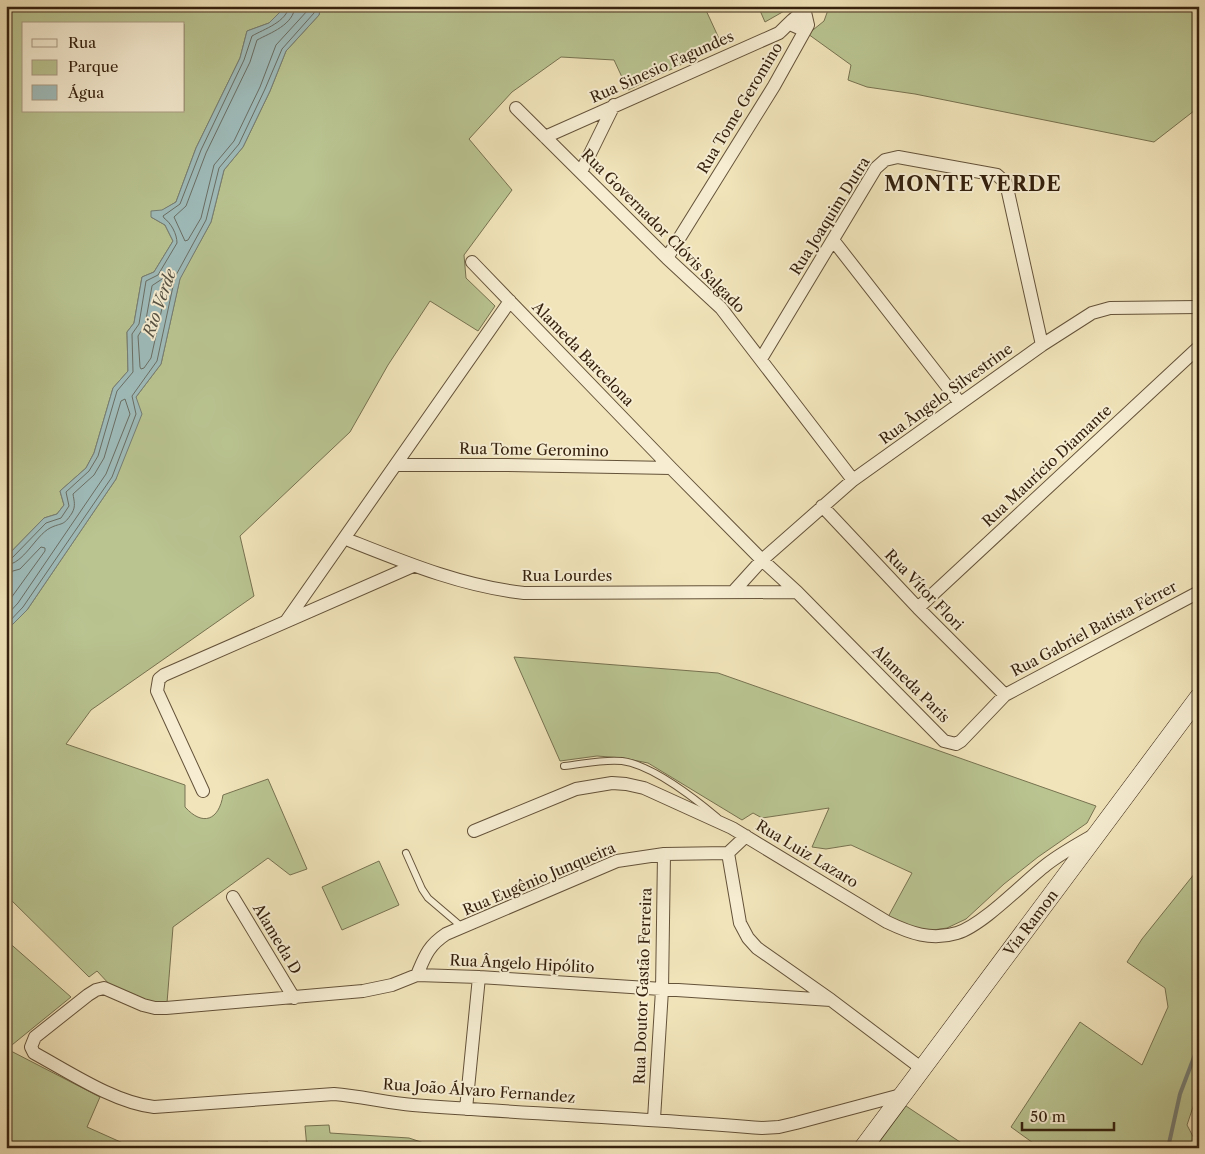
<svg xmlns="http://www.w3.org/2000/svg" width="1205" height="1154" font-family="'Libre Caslon Text',serif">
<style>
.green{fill:#b9c491;stroke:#777250;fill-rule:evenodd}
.water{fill:#9fbcbb;stroke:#757e76}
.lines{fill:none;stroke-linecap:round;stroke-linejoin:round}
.shore{stroke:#6a6e64;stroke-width:1}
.stream{stroke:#757e76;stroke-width:4}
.service-casing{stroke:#645239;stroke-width:8}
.minor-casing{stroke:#645239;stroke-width:14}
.secondary-casing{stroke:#35210e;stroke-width:19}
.service{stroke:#f6edd2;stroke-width:6}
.minor{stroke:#f6edd2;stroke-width:12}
.secondary{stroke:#f6edd2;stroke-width:18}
.labels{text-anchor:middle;stroke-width:4;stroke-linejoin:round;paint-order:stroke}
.street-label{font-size:15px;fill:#35210e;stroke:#f6edd2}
.water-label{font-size:16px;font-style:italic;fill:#555042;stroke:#f6edd2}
.district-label{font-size:20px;font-weight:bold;letter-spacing:1px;fill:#35210e;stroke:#f6edd2}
</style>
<rect width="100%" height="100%" fill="#f1e4ba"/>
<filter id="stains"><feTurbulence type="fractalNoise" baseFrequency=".004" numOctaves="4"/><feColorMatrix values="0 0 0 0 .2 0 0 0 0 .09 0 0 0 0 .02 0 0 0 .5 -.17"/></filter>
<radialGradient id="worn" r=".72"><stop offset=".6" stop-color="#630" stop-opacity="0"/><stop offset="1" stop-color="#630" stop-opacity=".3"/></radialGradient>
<!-- green -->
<path class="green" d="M6,6H286L269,23L247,31L240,58L196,148L176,202L151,217L165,225L173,241L154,272L142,277L134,323L127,332L128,371L113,388L94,453L86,468L60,491L64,505L57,514L44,518L6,557ZM24,24H184V111H24Z
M321,6H704L722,45L628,90L614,60L561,57L512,92L469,139L512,190L464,255L466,278L495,306L478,331L430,301L388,365L350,432L240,536L254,596L91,710L66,744L185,785V807C203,827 219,820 223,795L268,779L307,869L290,875L268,858L173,927L167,1003L145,1002L131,993L110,985L97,971L89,977L6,895V631L27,610L116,479L136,397L161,364L180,278L211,222L224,170L243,147L270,91L286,51L319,15Z
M758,6H793L765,22Z
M826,6H1199V107L1154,142L915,94L867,87L848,80L851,65L808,34L824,21L828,10Z
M514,657L718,673L1096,806L1087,823L1038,857L1004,884L966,919L947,928L926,931L909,927L888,917L912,873L851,845L826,849L812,847L829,808L762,818L753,813L742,820L648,763L623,758L597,756L560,761Z
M379,861L399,905L342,930L322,887Z
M1199,868V1089L1187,1125L1199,1148H1040L1011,1127L1080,1022L1142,1065L1168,1007L1165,988L1127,962L1142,939Z
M6,940L71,997L7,1049L100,1097L87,1127L134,1148H6Z
M906,1106L969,1148H875Z
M329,1125L330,1133L409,1138L439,1148H307L305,1126Z
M268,1142L270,1148H216V1144Z"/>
<!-- water -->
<path class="water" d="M286,6H321L319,15L286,51L270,91L243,147L224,170L211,222L180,279L161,364L136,397L142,414L116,479L27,610L6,631V557L44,518L57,514L64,505L60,491L86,468L94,453L113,388L128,371L127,332L134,323L142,277L154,272L173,241L165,225L151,217V211L162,210L176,202L196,148L240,58L247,31L269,23Z"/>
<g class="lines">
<!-- shore -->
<path class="shore" d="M295,6C294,25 270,33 257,40L250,62L206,153L186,206L174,217L185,241L188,240L201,218L214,165L234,141L260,87L276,45L308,10L309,6
M164,278H167L168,281L151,358L144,368L141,369L140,367L138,336L145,325L152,286Z
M6,559L12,558L46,523L61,518L69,506L66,492L89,471L98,456L117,391L133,372L132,334L139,324L146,281L158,275L177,243C177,234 171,223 164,218L163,216L180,204L201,150L244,60L252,36C264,29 287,22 289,6
M6,565C24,564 35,536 50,528C62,522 63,527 72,513C76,506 74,501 73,494L94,475L104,458L121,401L125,399L130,414L106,474L18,603L6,616
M6,573L20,569L41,547L45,548V551L6,605
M6,625L23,607L112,477L136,414L132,396L157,361L175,277L206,220L219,168L239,144L265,89L282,49L314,13L315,6"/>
<!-- stream -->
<path class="stream" d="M1168,1148L1180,1094L1199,1044"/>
<defs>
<path id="service" d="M564,766C583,764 603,759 622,761C652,765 693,797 717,817
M406,853L422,889L428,898L462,927"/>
<path id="minor" d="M516,108L667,258L721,308L853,480
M545,137L779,33C788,25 794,16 805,12L808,25L799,28L790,24
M581,172L614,105
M833,240L960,403
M667,258L774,86L808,25
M472,262L671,468L762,560L797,592L944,741L956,744L961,741L1005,695L1199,592
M761,359L876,168L885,160L898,157L997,175L1006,183L1042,345
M397,465H508L671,468
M822,506L918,608L1005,695
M346,539C404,562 461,586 524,593L797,592
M733,592L762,560L853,480L1042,345L1092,313L1110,308L1199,307
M918,608L1199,347
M287,620L510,301
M203,791L157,691L159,679L164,675L413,566
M474,831L576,789L612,783L626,784L644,788L732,828L887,922C910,933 931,941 957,933C982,926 1024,882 1046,865C1060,854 1076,845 1092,836
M728,853L740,923L748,938L757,948L831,1000
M728,853L746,836
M233,897L294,998
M417,975C425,956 428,946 446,934L617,861L664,854L728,853
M901,1095L796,1123L779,1127L762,1128C646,1118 530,1114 413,1105C387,1103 361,1096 334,1094L154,1107C115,1103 69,1072 34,1053L31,1047L35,1037L88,995L96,990L104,988L143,1005L155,1008H166L363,991L392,985L417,975L479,977L831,1000L921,1068
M466,1109L479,977
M654,1119L662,990L664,854"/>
<path id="secondary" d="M863,1148L1199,697"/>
</defs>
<!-- service casing -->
<use href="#service" class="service-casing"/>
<!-- minor casing -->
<use href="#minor" class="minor-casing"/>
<!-- secondary casing -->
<use href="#secondary" class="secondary-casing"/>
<!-- service -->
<use href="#service" class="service"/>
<!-- minor -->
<use href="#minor" class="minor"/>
<!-- secondary -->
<use href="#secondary" class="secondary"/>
</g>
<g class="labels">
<!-- street labels -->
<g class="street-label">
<text transform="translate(662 67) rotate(-24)" y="5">Rua Sinesio Fagundes</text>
<text transform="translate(740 108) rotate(-59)" y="5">Rua Tome Geromino</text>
<text transform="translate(830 216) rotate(-58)" y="5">Rua Joaquim Dutra</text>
<text transform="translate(663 231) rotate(45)" y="5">Rua Governador Clóvis Salgado</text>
<text transform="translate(583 354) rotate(46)" y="5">Alameda Barcelona</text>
<text transform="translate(946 394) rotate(-36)" y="5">Rua Ângelo Silvestrine</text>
<text transform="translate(534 450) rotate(1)" y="5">Rua Tome Geromino</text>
<text transform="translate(1047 466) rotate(-43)" y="5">Rua Maurício Diamante</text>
<text x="567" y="581">Rua Lourdes</text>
<text transform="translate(924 590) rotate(46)" y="5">Rua Vítor Flori</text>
<text transform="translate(1094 629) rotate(-28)" y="5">Rua Gabriel Batista Férrer</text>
<text transform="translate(911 684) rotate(45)" y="5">Alameda Paris</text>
<text transform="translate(807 854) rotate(31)" y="5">Rua Luiz Lazaro</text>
<text transform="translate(539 879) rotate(-23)" y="5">Rua Eugênio Junqueira</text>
<text transform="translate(1031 923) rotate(-53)" y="5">Via Ramon</text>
<text transform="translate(277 939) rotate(59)" y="5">Alameda D</text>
<text transform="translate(522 964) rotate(3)" y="5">Rua Ângelo Hipólito</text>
<text transform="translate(643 986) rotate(-88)" y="5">Rua Doutor Gastão Ferreira</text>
<text transform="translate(479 1091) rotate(4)" y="5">Rua João Álvaro Fernandez</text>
</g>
<!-- water labels -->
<g class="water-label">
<text transform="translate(159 303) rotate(-71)" y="6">Rio Verde</text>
</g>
<!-- district labels -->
<g class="district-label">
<text x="973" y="191">MONTE VERDE</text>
</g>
</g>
<!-- margin -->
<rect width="1205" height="1154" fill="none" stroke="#f1e4ba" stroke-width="25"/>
<rect x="8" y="8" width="1190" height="1139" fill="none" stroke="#35210e" stroke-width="2.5"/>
<rect x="12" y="12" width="1180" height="1129" fill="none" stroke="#35210e"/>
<!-- legend -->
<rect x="22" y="22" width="162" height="90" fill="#f6edd2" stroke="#a99b84"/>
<rect x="32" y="39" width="25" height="8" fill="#f6edd2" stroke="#a99b84"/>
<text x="68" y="48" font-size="15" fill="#35210e">Rua</text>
<rect x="32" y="60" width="25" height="15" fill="#b9c491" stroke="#a99b84"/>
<text x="68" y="72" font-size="15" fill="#35210e">Parque</text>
<rect x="32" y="85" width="25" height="15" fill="#9fbcbb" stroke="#a99b84"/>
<text x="68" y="98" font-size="15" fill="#35210e">Água</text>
<!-- scale -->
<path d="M1022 1122v8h92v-8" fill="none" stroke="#35210e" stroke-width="2.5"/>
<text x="1030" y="1122" font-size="15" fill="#35210e" stroke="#f6edd2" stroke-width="4" paint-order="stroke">50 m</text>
<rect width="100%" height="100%" filter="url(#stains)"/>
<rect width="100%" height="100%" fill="url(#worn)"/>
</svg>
